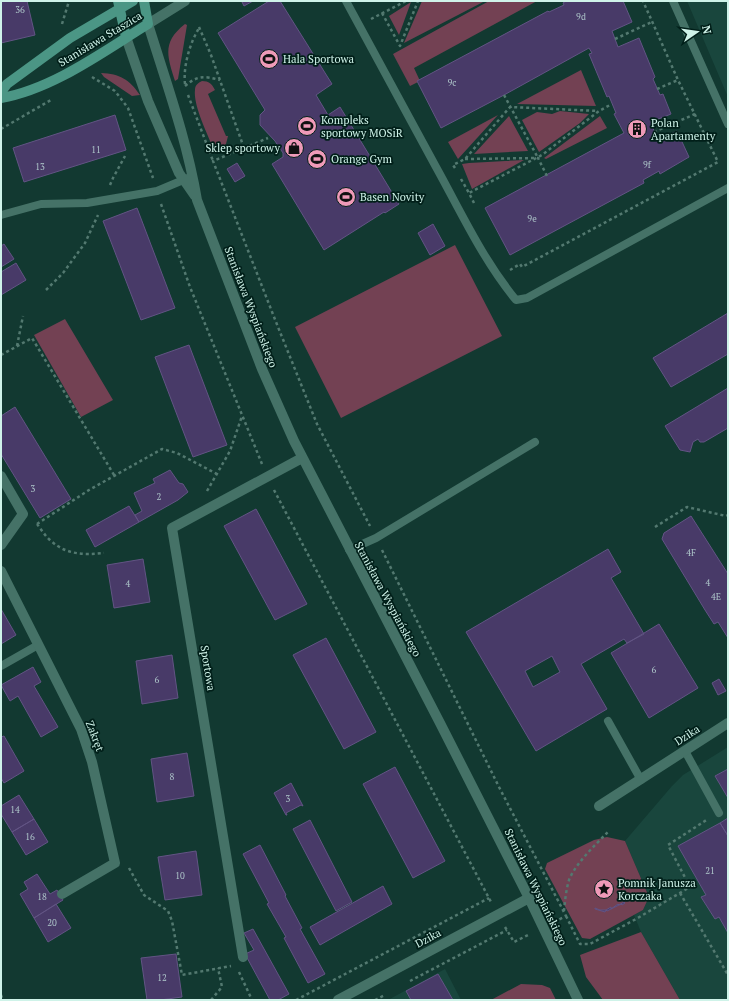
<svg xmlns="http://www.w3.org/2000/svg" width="729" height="1001" font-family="'PT Serif',serif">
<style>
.built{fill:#19463d}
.green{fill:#734153}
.building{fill:#483a68;stroke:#625484;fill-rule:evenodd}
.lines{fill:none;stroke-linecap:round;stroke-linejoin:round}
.path{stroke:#537970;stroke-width:2.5;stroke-dasharray:3 3;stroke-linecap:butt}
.lane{stroke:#457267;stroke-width:8}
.street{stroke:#457267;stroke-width:10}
.secondary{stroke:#4b9685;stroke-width:10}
.labels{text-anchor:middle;stroke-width:3.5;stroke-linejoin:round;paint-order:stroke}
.number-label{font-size:9px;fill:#adc5c9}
.street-label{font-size:11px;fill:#cff3e9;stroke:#011f19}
.poi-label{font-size:11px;fill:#cff3e9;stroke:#011f19;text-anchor:start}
</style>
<rect width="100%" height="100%" fill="#123931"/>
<!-- built -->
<path class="built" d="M687,1H728V97Z
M728,747V1000H680L641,932L634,915L643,910L649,897L625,841L672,786L683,775Z
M445,969L461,1000H388Z"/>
<!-- green -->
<path class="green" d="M422,1H485L404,43Z
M489,1H537L414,68L420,81L410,86L393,54Z
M411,2L399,35L389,16Z
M185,24L187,25L178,79L175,81C167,56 162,42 185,24Z
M581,70L596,106L517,104Z
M101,73C120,74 129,79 140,95L132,96L104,77Z
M202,81C209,81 212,84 215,90L208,94L226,136H228L226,144L219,149L213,148C207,133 193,105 195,90C195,85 198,83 202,81Z
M560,111L589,114L580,123L539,152L522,120L537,112L552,114Z
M498,115L458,159L448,142Z
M509,116L528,151L474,154Z
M600,116L607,128L546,159L544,158Z
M524,160L472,189L462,164L469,163Z
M455,245L502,336L341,418L295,327Z
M65,319L113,400L81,417L34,335Z
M607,837L625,841L649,897L643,910L590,939L582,938L545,869L547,863L594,840Z
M641,932L680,1000H603L586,977L580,955Z
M521,984L542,985L550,988L556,1000H491Z"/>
<!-- building -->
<path class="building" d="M1,1H27L35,35L1,43Z
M245,1H253L244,6L242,2Z
M269,1H280L332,84L316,95L328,115L340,107L399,204L385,213L384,212L324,250L272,164L283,157V153L275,141L260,125V115L265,110L218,33Z
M566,1H623L632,22L612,31L618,47L639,38L655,77L653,79L660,95L663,94L671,114L651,122L657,140L677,131L689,157L660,174L659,171L643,180L644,183L510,255L485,208L624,133L614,114L616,113L609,96L607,97L589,54L592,53L589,48L504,95L441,128L417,81L548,11L549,12L564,5L563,3Z
M115,115L126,150L24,182L13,148Z
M237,163L245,176L235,182L227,169Z
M137,208L175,308L141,320L103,221Z
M433,224L445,246L430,255L418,233Z
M4,244L14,259L1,267V246Z
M16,263L26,280L1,295V272Z
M728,313V354L671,387L653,358Z
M189,345L227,445L193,457L155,357Z
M728,388V428L704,442H700L698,439L693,442L690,452L680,450L665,426Z
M15,407L71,499L40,518L1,454V416Z
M170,470L179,483L183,484L188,492L178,500L139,522L135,515L142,511L134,493L155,483L153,479Z
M129,506L139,522L95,547L86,530Z
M256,509L307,604L275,620L224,526Z
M691,516L728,574V638L718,622L714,624L705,610L662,539L664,533Z
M608,549L621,572L611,578L644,634L627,643L624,639L581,664L607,709L536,751L466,632ZM552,656L560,672L533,687L525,671Z
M143,559L150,602L114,608L107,565Z
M1,609L16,635L1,644Z
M659,624L698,688L649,718L611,653Z
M326,638L376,732L344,749L293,655Z
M172,655L178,698L142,704L136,661Z
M33,667L41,682L34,686L58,727L41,737L18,696L10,701L1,685Z
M719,679L726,691L718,695L712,683Z
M4,736L24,771L4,783L1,778V737Z
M187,753L194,796L157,802L151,759Z
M395,767L445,861L413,878L363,784Z
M728,769V798L715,776Z
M291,783L303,806L301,805L286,813L287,815H286L274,793Z
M19,795L34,819L12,832L1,814V806Z
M728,818V836L720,823Z
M34,819L48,842L26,855L12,832Z
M310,820L352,902L336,911L293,829Z
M720,823L728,836V933L719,917L715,919L701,897L706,895L678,846Z
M260,845L286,895L285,896L302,928L300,929L325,974L308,983L284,938L286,937L267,904L269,903L243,854Z
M196,851L202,895L165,900L158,857Z
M37,874L50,894L57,890L63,900L34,918L20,894L28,889L24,882Z
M383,886L392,904L320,945L310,927Z
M624,902L625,903L622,905L621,904L607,911L606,910L605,912L595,909V908L600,910H606L611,907V909L618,904L619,905Z
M56,904L71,928L48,942L34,918Z
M253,929L289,994L278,1000H270L245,954L254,950L244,933Z
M176,954L182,997L160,1000H147L141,958Z
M438,974L453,1000H411L406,991Z"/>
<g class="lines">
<!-- path -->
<path class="path" d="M382,13L400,46L418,1
M371,19L406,1
M62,24L69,1
M199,27L211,55L244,148L213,161L276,322L317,424L370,526
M615,39L652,22
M92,77L115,91L128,108L153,178
M185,84C183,66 190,43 199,28
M185,86C198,75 204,76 220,80
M657,89L678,80
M188,95L213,161
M504,95L538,158
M1,129L51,100
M654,132L695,114
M244,148L268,138
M465,159L538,158L547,176
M455,168L453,165L465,159L510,107L598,111
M461,179L469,193
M110,185L113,178L125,156
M474,203L469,193L542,155L599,111L610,105
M161,204L190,287L262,464
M510,270L520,264L522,267L718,162L678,80L643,1
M46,290L63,273L85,243L98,215
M17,346L23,316
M1,355L32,338L114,475
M274,490L491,902
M207,491L230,451L242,416
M37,524L89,490L162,449L177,453L217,474
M37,524C41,529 45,536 51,541C67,555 84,555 104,553
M655,527L687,507L726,516L728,515
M382,550L499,787L566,916L556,921
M129,868L144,895L168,911L172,921L182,975L231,966
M680,893L728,975
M564,911C565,901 566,890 569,880C576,863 595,845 608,832
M566,916L580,944H590L636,919L690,887L668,845L708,819
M505,927L514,942L530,934
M239,972L252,1000
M410,981L507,930
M1,995L3,1000
M211,1000L222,987L218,968
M296,1000L489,898
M375,1000L385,995"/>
<!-- lane -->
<path class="lane" d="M346,1C376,56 406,111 436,167C461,212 483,260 516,300L527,298L728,188
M673,1L728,124
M1,215L41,204L87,203L157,191L188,178
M349,550L376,538L535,442
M1,666L38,645
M608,721L641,780
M685,751L719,813"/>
<!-- street -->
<path class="street" d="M185,1L148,24C166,82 187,140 197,200L262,369L294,441L440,723L529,898L578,1000
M126,37L148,101L179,173L195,196
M1,476L23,514L1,545
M1,571L81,729L92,762L115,863L62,894
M599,806L728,723
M243,957L172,528L302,458
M338,1000L529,898"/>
<!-- secondary -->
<path class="secondary" d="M118,1L126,37
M1,92L7,84L70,38L133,1
M1,98C53,89 104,51 148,24L144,1"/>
</g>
<!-- icons -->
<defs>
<symbol id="stadium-disc" viewBox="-11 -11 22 22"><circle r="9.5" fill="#ef9ab8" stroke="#011f19"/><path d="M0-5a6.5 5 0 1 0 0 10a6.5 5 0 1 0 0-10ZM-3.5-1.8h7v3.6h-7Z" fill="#111"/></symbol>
<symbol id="building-disc" viewBox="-11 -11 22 22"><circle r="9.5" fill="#ef9ab8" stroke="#011f19"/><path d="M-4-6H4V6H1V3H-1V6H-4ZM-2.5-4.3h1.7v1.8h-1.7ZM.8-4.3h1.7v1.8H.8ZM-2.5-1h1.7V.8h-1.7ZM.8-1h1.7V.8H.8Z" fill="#111"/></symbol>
<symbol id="shop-disc" viewBox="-11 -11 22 22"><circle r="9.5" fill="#ef9ab8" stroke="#011f19"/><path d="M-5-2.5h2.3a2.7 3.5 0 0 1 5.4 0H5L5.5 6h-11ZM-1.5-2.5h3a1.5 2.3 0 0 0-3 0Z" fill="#111"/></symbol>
<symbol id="sight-disc" viewBox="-11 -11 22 22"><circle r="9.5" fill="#ef9ab8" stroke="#011f19"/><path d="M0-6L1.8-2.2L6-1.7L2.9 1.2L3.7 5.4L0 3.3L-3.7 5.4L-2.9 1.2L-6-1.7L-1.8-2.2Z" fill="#111"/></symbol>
</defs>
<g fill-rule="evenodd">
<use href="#stadium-disc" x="258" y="48" width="22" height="22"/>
<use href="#stadium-disc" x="296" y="115" width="22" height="22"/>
<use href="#building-disc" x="626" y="118" width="22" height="22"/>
<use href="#shop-disc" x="283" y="137" width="22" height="22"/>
<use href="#stadium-disc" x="306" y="148" width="22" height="22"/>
<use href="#stadium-disc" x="335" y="186" width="22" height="22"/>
<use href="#sight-disc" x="593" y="878" width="22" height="22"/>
</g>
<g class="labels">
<!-- number labels -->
<g class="number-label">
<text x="20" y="13">36</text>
<text x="581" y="20">9d</text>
<text x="452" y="86">9c</text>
<text x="96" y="153">11</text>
<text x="647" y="168">9f</text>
<text x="40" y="170">13</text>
<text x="532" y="222">9e</text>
<text x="33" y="492">3</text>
<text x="159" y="500">2</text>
<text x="691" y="556">4F</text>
<text x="708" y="586">4</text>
<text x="128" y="587">4</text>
<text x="716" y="600">4E</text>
<text x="654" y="673">6</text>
<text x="157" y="683">6</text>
<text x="172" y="780">8</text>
<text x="288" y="802">3</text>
<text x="15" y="813">14</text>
<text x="30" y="840">16</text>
<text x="710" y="874">21</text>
<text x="180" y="879">10</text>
<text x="42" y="900">18</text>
<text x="52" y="926">20</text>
<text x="162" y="981">12</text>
</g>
<!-- street labels -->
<g class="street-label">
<text transform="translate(100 39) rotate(-31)" y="4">Stanisława Staszica</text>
<text transform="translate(251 307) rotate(69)" y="4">Stanisława Wyspiańskiego</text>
<text transform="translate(388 599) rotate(62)" y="4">Stanisława Wyspiańskiego</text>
<text transform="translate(208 668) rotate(81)" y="4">Sportowa</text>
<text transform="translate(687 735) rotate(-33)" y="4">Dzika</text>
<text transform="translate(95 736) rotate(69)" y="4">Zakręt</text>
<text transform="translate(536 887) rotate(64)" y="4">Stanisława Wyspiańskiego</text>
<text transform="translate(428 938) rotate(-28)" y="4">Dzika</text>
</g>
<!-- poi labels -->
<g class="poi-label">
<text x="283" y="63">Hala Sportowa</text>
<text x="321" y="124">Kompleks<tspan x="321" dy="13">sportowy MOSiR</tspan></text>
<text x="651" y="127">Polan<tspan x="651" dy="13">Apartamenty</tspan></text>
<text x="280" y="152" text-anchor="end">Sklep sportowy</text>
<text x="331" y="163">Orange Gym</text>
<text x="360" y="201">Basen Novity</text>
<text x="618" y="887">Pomnik Janusza<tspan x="618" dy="13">Korczaka</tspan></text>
</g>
</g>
<!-- border -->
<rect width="729" height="1001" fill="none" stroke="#cff3e9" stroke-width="4"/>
<!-- north arrow -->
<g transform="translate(697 32) rotate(77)" stroke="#011f19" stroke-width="3" paint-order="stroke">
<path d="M0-3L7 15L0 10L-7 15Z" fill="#cff3e9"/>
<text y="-6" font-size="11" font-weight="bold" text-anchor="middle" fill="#cff3e9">N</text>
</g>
</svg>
